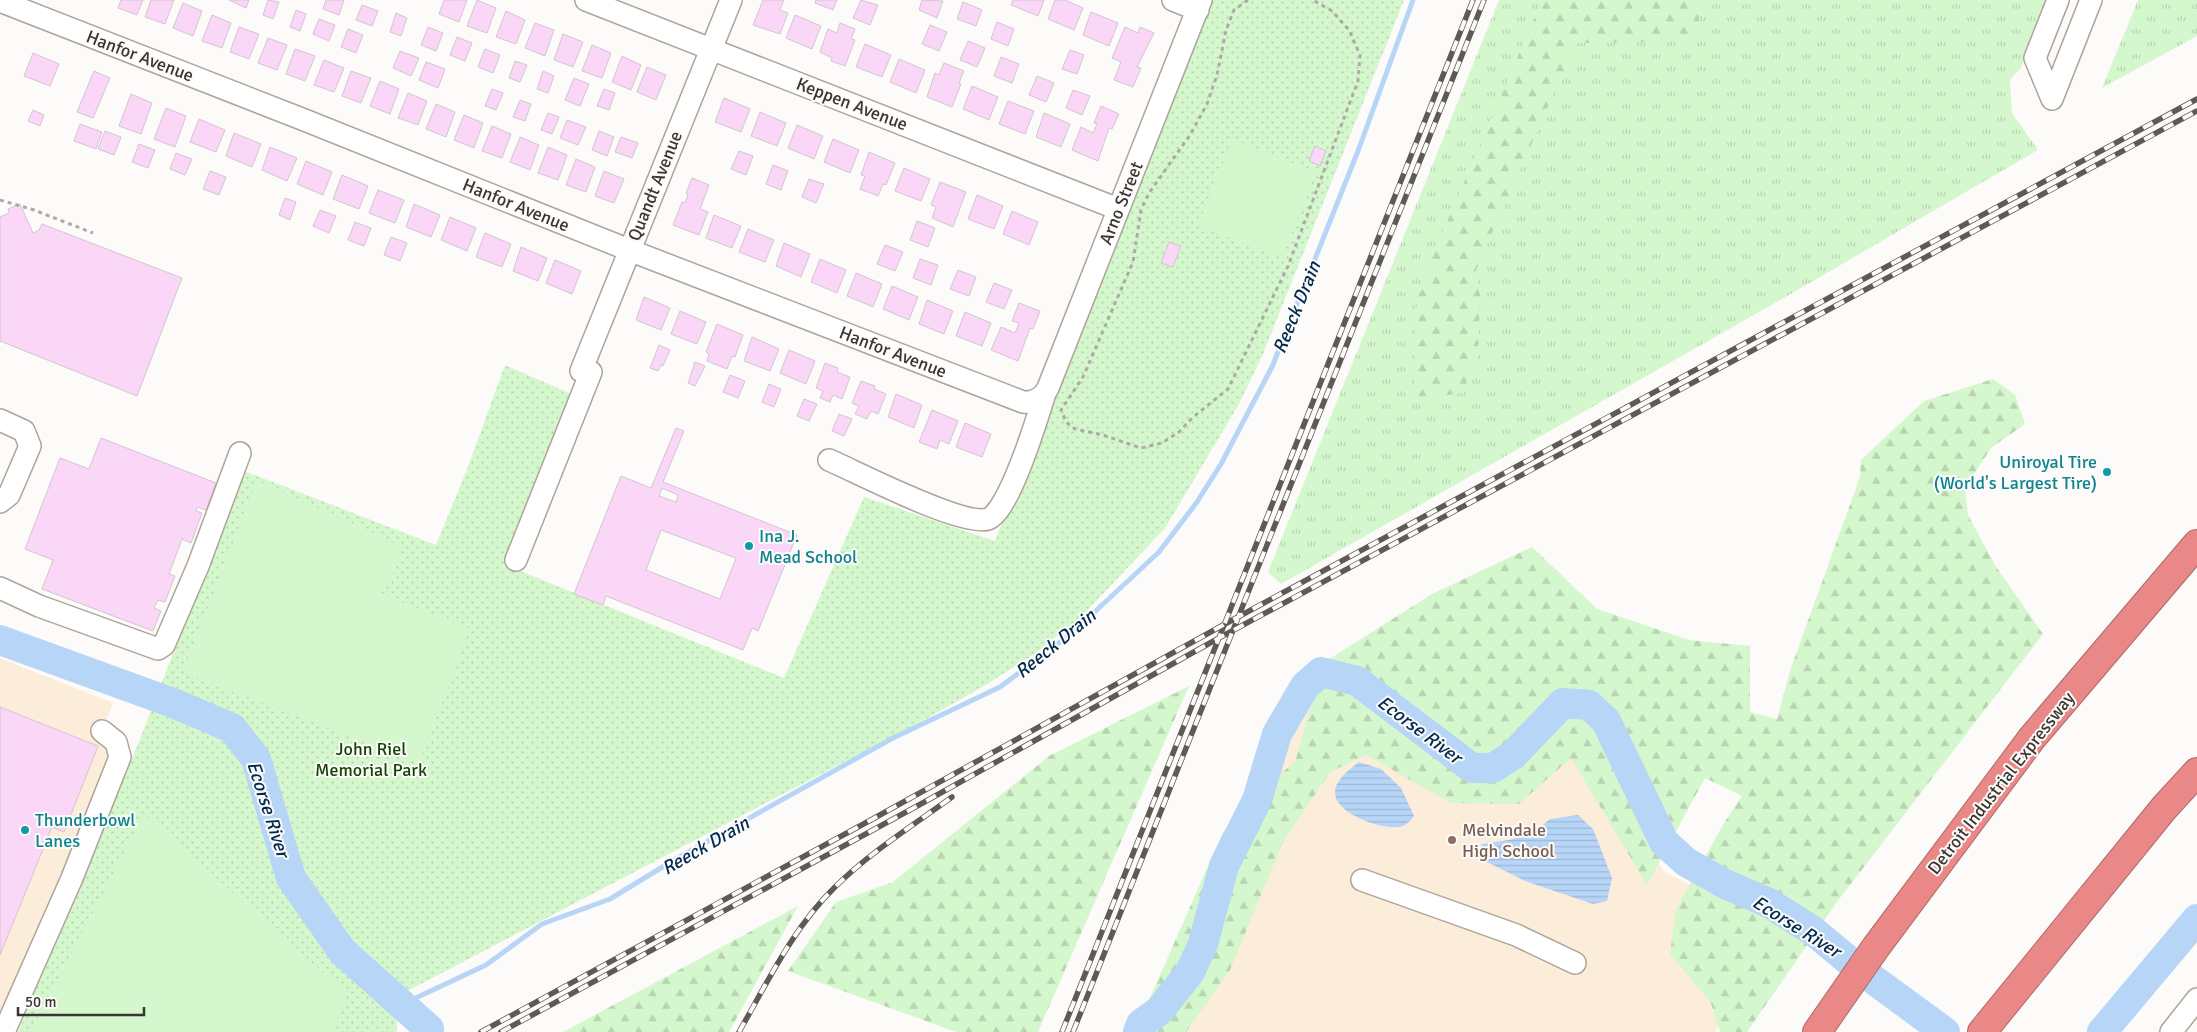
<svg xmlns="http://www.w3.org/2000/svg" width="2197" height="1032" font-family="Signika,sans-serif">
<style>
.built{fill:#fcecda}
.grass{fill:url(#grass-tufts)}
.forest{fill:url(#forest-firs)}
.park{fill:url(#park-dots)}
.pitch{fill:#d5f7cd}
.water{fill:url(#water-rules)}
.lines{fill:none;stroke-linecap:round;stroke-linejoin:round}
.stream{stroke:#b6d5f7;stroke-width:5}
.river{stroke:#b6d5f7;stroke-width:30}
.building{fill:#fad7f7;stroke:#d1c6d0;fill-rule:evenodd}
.minor-casing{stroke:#aea499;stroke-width:24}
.highway-casing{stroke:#ac6b6a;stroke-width:30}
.path{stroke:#ada9a6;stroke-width:3;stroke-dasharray:4 4;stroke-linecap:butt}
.minor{stroke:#fff;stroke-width:21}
.highway{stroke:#ea8888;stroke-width:28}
.rail-casing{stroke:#5e5a56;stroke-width:5.5}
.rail{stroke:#fdfbf9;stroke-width:4;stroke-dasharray:11;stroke-linecap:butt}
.culture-dot{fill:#0f9aa8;stroke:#fdfbf9;stroke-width:2}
.education-dot{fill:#8d6e63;stroke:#fdfbf9;stroke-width:2}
.labels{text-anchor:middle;stroke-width:4;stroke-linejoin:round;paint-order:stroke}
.street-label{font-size:18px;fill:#3a3531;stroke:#fdfbf9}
.culture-label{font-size:18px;fill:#0d838f;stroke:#fdfbf9;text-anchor:start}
.park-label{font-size:18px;fill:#164406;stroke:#fdfbf9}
.education-label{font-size:18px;fill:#785e54;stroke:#fdfbf9;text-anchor:start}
.water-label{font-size:19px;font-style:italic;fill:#002a50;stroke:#fdfbf9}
</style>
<defs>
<pattern id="grass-tufts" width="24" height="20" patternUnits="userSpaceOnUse" patternTransform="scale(1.25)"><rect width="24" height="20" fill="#d5f7cd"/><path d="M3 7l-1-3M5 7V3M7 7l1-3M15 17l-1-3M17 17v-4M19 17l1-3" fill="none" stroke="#b8d4b0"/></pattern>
<pattern id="forest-firs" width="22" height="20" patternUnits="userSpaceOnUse" patternTransform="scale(1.25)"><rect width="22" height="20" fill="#d5f7cd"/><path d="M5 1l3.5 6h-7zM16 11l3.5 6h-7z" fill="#b8d4b0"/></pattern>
<pattern id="park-dots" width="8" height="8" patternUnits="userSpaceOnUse" patternTransform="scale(1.25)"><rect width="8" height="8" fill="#d5f7cd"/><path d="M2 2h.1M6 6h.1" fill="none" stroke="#b8d4b0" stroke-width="1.8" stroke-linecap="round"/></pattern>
<pattern id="water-rules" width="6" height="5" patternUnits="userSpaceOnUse" patternTransform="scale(1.25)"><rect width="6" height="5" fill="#b6d5f7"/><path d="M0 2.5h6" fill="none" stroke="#9db7d4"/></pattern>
</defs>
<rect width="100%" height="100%" fill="#fdfbf9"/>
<!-- built -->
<path class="built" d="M0,658L113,703L102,731L116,742L0,1032Z
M1324,689L1607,749L1663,871L1728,905L1744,983L1715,1032H1165L1272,808L1287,739Z"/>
<!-- grass -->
<path class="grass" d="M1499,0H2049L2021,68L2010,80L2012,113L2038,150L1789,295L1281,584L1268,572Z
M2138,0H2197V36L2102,88Z"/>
<!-- forest -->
<path class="forest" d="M1542,0H1705L1693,37L1647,42L1576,43L1476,270L1480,296L1478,358L1462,393L1414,400L1417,292Z
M1993,379L2015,395L2025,424L1991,448L1965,488L1968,515L1995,565L2043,634L1837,902L1747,1032H1720L1711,1003L1670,954L1676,909L1724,823L1742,796L1705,778L1647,885L1571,758L1519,804L1451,803L1366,755L1330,772L1283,842L1230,970L1186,1032H1135L1223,832L1253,796L1295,762L1323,663L1432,594L1532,547L1597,609L1689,640L1750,646V712L1777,719L1791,668L1860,477L1861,460L1924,401Z
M1189,686L1038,1032H956L788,971L836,902L893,882L1049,756Z
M798,906L729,1032H563Z"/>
<!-- park -->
<path class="park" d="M1212,0H1404L1263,354L1239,404L1165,528L1082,616L1039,651L989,683L926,719L396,997L397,1032H18L140,739L244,471L436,545L468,467L505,365L571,394L508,566L784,678L864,497L995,541Z"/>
<!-- pitch -->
<path class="pitch" d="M1232,139L1316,172L1282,258L1198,226Z
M257,480L403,547L391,577L378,593L470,629L419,763L183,672Z
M144,814L346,993L343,1009L330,1032H31Z"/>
<!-- water -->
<path class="water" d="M1359,762L1381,769L1401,788L1414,816C1411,819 1408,824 1403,826C1386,832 1334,814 1335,792C1336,779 1349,770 1359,762Z
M1578,815L1593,829L1612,878L1607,901L1593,904L1525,881L1477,857L1482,844L1509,840L1534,833L1550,819Z"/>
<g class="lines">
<!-- stream -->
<path class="stream" d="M403,1004L486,965L542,924L610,899L674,860L893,738L1000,687L1072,633L1159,552L1197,502L1221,464L1272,367L1358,151L1413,0"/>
<!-- river -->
<path class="river" d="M0,640L173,703L232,728L256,759L291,878L342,951L429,1029
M1138,1032L1141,1024L1159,1011L1190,972L1203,944L1224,866L1257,800L1277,734L1305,686L1321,672L1357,681L1472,768H1493L1513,755L1563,703L1589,705L1606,721L1664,842L1686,862L1725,884L1769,903L1813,931L1859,969L1945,1032
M2102,1032L2197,919"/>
</g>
<!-- building -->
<path class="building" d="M121,0H143L137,15L118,8Z
M151,0H174L165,24L145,17Z
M229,0H249L246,8Z
M268,0L279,2L273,19L263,15Z
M326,0H344L339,15L323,9Z
M444,0H467L459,22L439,14Z
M477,0L496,8L487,33L467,26Z
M763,0H784L780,10L788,13L780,34L753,25Z
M816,0H837L833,10L815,3Z
M861,0L878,5L870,25L853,18Z
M922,0L943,1L937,18L919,10Z
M1013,0H1044L1038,16L1011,5Z
M1055,0H1065L1083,8L1074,30L1048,19Z
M963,2L982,10L976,26L957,19Z
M183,3L202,11L193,36L173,28Z
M362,5L378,11L372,26L356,20Z
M296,10L306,14L300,31L290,27Z
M506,11L525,20L516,44L496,37Z
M1091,12L1118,23L1109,46L1083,35Z
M396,13L407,18L401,36L390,32Z
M212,15L231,23L222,48L202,41Z
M795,15L821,26L812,49L786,38Z
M319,19L335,25L329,41L313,34Z
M997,22L1014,29L1008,46L991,39Z
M535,23L554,30L545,56L525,48Z
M840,23L855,29L851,39L855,40L845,66L831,61L832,58L820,52L828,29L837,33Z
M930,25L947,32L939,51L922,44Z
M239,27L259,34L249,59L230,52Z
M428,27L443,33L436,51L421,45Z
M1125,27L1138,33L1140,27L1154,33L1137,67L1141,68L1133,87L1114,80L1121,62L1112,58Z
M348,29L363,35L356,53L341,47Z
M563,34L583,42L573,67L554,60Z
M457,37L472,43L465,61L450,55Z
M268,38L287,45L277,70L258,63Z
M968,41L985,48L977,67L960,60Z
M865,44L891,55L882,77L856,67Z
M592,45L611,53L602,78L582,71Z
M295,49L315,56L305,81L286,74Z
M485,49L500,55L493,73L478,67Z
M1070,50L1084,55L1077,74L1062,69Z
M400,51L419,58L411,76L393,68Z
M33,53L59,64L50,86L24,76Z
M622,56L641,65L631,90L612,82Z
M1001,57L1019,64L1012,83L994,76Z
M899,59L925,70L916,93L890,82Z
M324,60L344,68L334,92L314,85Z
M515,61L527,65L520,82L509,78Z
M426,62L445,69L438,88L419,80Z
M944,63L964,71L959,83L961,84L952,107L927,97L935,73L939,75Z
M647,67L666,75L656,100L637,92Z
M94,71L110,78L93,118L77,112Z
M351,71L371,78L361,103L342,96Z
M543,71L554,76L548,93L537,89Z
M1037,76L1054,83L1046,102L1029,95Z
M574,78L589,84L580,106L565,100Z
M380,81L399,89L390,114L370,106Z
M972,86L998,97L989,120L963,109Z
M492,89L503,93L496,110L485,106Z
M604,89L615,93L609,110L597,106Z
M1073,90L1090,96L1082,115L1066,108Z
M408,93L427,101L418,125L398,118Z
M131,94L152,103L141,134L119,126Z
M724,98L750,109L741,132L715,122Z
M520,100L531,104L525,121L513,117Z
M1008,101L1034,111L1025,134L999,124Z
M436,104L455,112L446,137L426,129Z
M1101,106L1119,114L1112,129L1109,128L1098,161L1072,150L1081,127L1093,133L1097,124L1094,123Z
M166,108L186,116L175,147L154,139Z
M33,110L44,115L40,126L28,121Z
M760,112L786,123L777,146L751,136Z
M548,113L559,117L552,134L541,130Z
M1044,113L1070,124L1061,147L1036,137Z
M464,115L483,123L474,148L454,140Z
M199,119L225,130L216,152L190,142Z
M567,120L586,127L578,145L560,138Z
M80,124L102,132L96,149L74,141Z
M797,125L823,136L814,159L788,148Z
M492,126L511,134L502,158L482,151Z
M105,131L121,137L114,155L98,149Z
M599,131L614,137L607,156L592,150Z
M234,133L261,144L252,167L226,156Z
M520,137L539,145L530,170L510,162Z
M621,137L638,143L632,158L615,152Z
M833,139L859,150L850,173L824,162Z
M139,144L155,150L148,168L132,162Z
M1315,146L1326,151L1320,166L1309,161Z
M270,147L297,158L287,181L262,170Z
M548,147L567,155L558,180L538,173Z
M739,151L753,156L746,175L731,169Z
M869,152L895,163L886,185L883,184L878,196L860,189L865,176L861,175Z
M176,153L192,159L185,175L170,169Z
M576,159L595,167L586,192L566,185Z
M306,161L332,172L323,195L297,184Z
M773,165L788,171L781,190L766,184Z
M904,168L930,179L921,201L895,191Z
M210,171L226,177L219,195L203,189Z
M604,171L624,179L614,203L595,196Z
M342,175L368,186L359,209L333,199Z
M692,178L709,185L700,209L708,212L699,235L673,225L682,202L685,203L688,194L686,193Z
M809,179L824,184L816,203L802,197Z
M940,182L966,192L953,227L932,218L936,207L931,205Z
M378,190L404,200L395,223L369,213Z
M977,195L1003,206L994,229L968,219Z
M285,198L296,202L290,220L279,215Z
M20,204L33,233L39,230L42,224L182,278L137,396L0,341V217L9,213L8,209Z
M414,204L440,215L431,237L406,227Z
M320,210L336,216L329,233L313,226Z
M1012,211L1038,222L1029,245L1003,234Z
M714,215L741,226L732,248L706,238Z
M450,217L476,228L467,251L441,240Z
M917,221L935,228L928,247L910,240Z
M355,222L371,228L364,246L348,240Z
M748,229L774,240L765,262L739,252Z
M485,233L511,244L502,267L476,257Z
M391,237L407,243L400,261L384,255Z
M1169,242L1181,246L1173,267L1161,263Z
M784,243L810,254L801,277L776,266Z
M885,245L903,252L895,271L877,264Z
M521,247L547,258L538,281L513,271Z
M820,259L846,270L837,293L811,282Z
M920,259L938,265L931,285L913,278Z
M555,260L581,271L572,294L546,283Z
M958,270L976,277L969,296L950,289Z
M856,273L882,284L873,307L847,296Z
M994,283L1012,290L1004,309L986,302Z
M892,286L918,297L909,320L883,309Z
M644,297L670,308L661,330L636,320Z
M927,300L953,311L944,334L919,324Z
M1019,303L1040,311L1033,329L1030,328L1018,361L991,350L1001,327L1015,333L1019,323L1012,321Z
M680,311L706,322L697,344L671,334Z
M965,312L991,323L982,346L956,336Z
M717,324L743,335L735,357L732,356L727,369L707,361L709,354L706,352Z
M752,337L779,349L770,371L744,361Z
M659,345L670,350L663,366L661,365L658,371L650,368Z
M789,350L815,361L806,384L780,373Z
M695,362L705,366L695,386L688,383Z
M825,363L838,368L837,372L850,377L842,399L833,395L830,402L820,398L823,391L816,388Z
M730,375L745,381L738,398L723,392Z
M861,381L875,386L874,389L886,394L878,414L871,411L867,419L855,414L859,406L852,403Z
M769,384L781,389L774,407L762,402Z
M896,394L922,405L914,428L888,417Z
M804,399L817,404L809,421L797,416Z
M932,410L958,421L949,444L940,440L937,449L919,442Z
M839,414L852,419L844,436L832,431Z
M965,423L991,434L982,457L956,447Z
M676,428L684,431L663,482L797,535L758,631L752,628L743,650L606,596L603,605L574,594L621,476L651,488ZM662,488L678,495L676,502L659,496ZM661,530L736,558L720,599L646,570Z
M101,438L216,483L206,510L197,507L196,511L202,513L191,543L182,539L169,574L175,576L165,602L158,600L154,608L161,611L153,631L42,589L53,560L25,549L60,458L89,469Z
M0,707L98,746L64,832L52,827L0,955Z"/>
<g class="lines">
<defs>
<path id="minor" d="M586,0L1118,209
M1173,0L1198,10
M0,1L307,121L629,250L1023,402C1034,403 1043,398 1048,388L1201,0
M2052,99L2035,58L2058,0
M2052,99L2091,0
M581,371L731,0
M0,420L24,431L30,446L9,495L0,502
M829,460C857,472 962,527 988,519C1009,512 1038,416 1045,393
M516,560L591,372
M0,588L39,606L158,649L164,645L198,566L240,453
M1362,880L1516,935L1575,963
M4,1032L72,878L120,757L116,742L102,731
M2171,1032L2197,999"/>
<path id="highway" d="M1817,1032L1876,947L2032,738L2197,544
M1982,1032L2164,808L2197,772"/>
</defs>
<!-- minor casing -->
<use href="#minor" class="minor-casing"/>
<!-- highway casing -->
<use href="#highway" class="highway-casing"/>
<!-- path -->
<path class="path" d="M1248,0L1234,10L1226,30L1217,75L1207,104L1190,135L1149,193L1141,210L1133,262L1083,377L1061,410L1066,422L1075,429L1103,435L1141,448L1162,443L1179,432L1192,418L1228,389L1288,266L1358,81L1360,55L1349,30L1332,11L1313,0
M0,200L34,210L93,233"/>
<!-- minor -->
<use href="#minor" class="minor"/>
<!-- highway -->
<use href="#highway" class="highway"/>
<defs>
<path id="rail" d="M481,1032L869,821L1225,624L2197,99
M501,1032L919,805L1219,638L2197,111
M739,1032C767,983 793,928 834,888C869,853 912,826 952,797
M1062,1032L1473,0
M1073,1032L1484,0"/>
</defs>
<!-- rail casing -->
<use href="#rail" class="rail-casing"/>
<!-- rail -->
<use href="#rail" class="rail"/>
</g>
<!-- markers -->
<g class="culture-dot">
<circle cx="2107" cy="472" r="5"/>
<circle cx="749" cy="546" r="5"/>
<circle cx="25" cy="830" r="5"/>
</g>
<circle class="education-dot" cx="1452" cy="840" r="5"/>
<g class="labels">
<!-- street labels -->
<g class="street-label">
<text transform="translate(140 56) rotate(21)" y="6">Hanfor Avenue</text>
<text transform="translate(852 104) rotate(21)" y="6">Keppen Avenue</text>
<text transform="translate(655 186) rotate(-68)" y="6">Quandt Avenue</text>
<text transform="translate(1121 203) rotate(-68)" y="6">Arno Street</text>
<text transform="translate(516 205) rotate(22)" y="6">Hanfor Avenue</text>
<text transform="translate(893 352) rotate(21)" y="6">Hanfor Avenue</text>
<text transform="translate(2001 783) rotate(-52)" y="6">Detroit Industrial Expressway</text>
</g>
<!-- culture labels -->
<g class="culture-label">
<text x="2097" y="468" text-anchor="end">Uniroyal Tire<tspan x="2097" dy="21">(World's Largest Tire)</tspan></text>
<text x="759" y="542">Ina J.<tspan x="759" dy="21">Mead School</tspan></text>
<text x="35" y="826">Thunderbowl<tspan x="35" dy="21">Lanes</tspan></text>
</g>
<!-- park labels -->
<g class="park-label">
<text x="371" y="755">John Riel<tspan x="371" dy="21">Memorial Park</tspan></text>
</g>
<!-- education labels -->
<g class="education-label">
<text x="1462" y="836">Melvindale<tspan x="1462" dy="21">High School</tspan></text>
</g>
<!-- water labels -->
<g class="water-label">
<text transform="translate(1296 307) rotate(-68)" y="7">Reeck Drain</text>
<text transform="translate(1055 643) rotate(-39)" y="7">Reeck Drain</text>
<text transform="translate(1420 729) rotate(37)" y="7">Ecorse River</text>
<text transform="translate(269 809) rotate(72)" y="7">Ecorse River</text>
<text transform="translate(705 845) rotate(-30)" y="7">Reeck Drain</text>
<text transform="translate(1797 926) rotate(32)" y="7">Ecorse River</text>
</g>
</g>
<!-- scale -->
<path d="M18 1007v8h126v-8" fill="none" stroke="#3a3531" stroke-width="2.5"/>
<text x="25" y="1007" font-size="15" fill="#3a3531" stroke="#fdfbf9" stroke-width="4" paint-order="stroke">50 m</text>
</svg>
